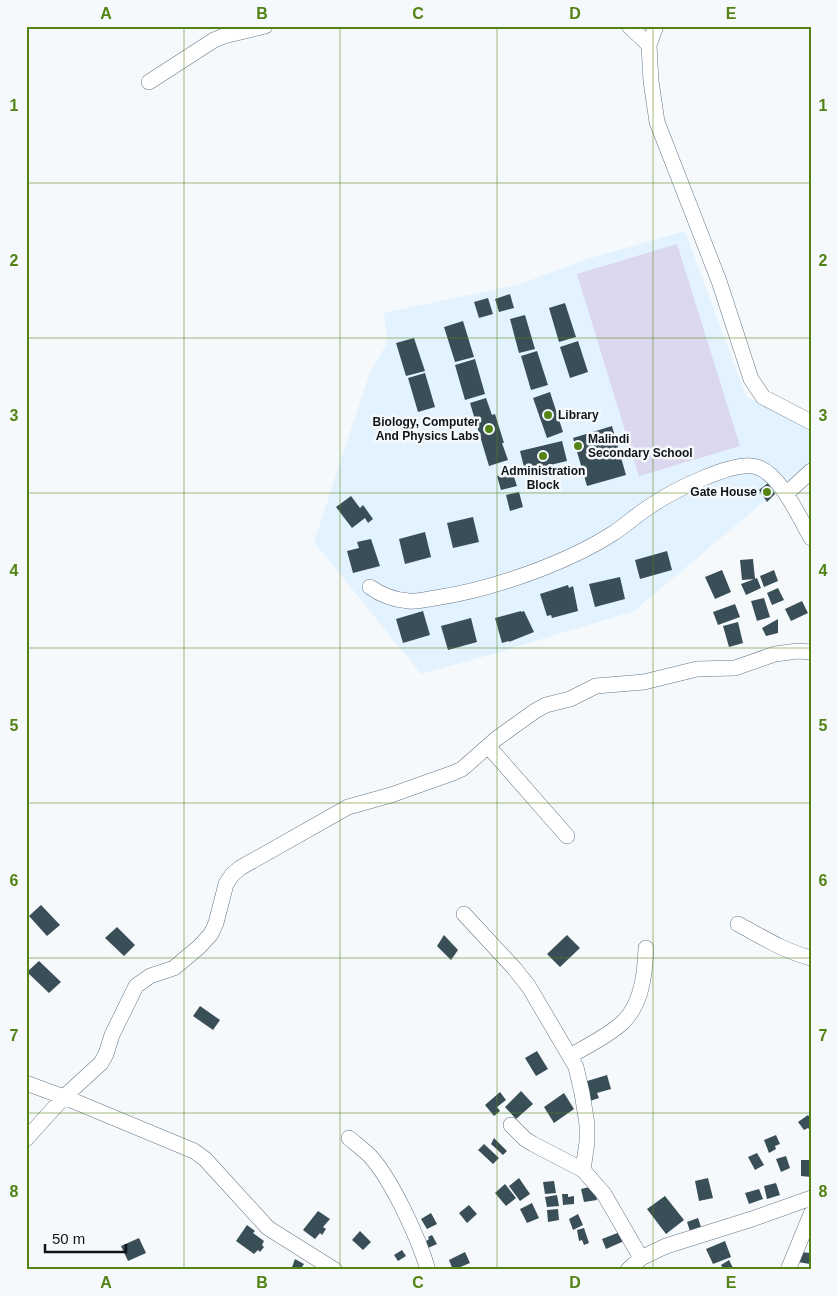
<svg xmlns="http://www.w3.org/2000/svg" width="837" height="1296" font-family="Helvetica,sans-serif">
<style>
.built{fill:#e3f2ff}
.green{fill:#dad7ee}
.building{fill:#394e56}
.lines{fill:none;stroke-linecap:round;stroke-linejoin:round}
.minor-casing{stroke:#677785;stroke-width:16}
.minor{stroke:#fff;stroke-width:15}
.grid{fill:none;stroke:#538315;stroke-width:1;stroke-opacity:0.55}
.poi-dot{fill:#538315;stroke:#f5f9fc;stroke-width:2}
.labels{text-anchor:middle;stroke-width:5;stroke-linejoin:round;paint-order:stroke}
.poi-label{font-size:12px;font-weight:bold;fill:#0e1419;stroke:#f5f9fc;text-anchor:start}
.neatline{fill:none;stroke:#538315;stroke-width:2}
.grid-label{font-size:16px;text-anchor:middle;font-weight:bold;fill:#538315}
</style>
<rect width="100%" height="100%" fill="#f5f9fc"/>
<!-- built -->
<path class="built" d="M685,231L746,396L811,431V462L634,611L489,655L421,674L314,542L369,375L387,343L384,313L521,284L584,260Z"/>
<!-- green -->
<path class="green" d="M677,244L740,446L639,476L577,274Z"/>
<!-- building -->
<path class="building" d="M510,294L514,308L499,312L495,299Z
M488,298L493,314L479,318L474,302Z
M565,303L576,337L559,342L549,308Z
M525,315L535,349L519,353L510,319Z
M463,321L474,357L455,362L444,327Z
M414,338L425,371L406,376L396,343Z
M578,341L588,372L570,378L560,347Z
M537,351L548,385L531,390L521,356Z
M475,359L485,394L465,400L455,365Z
M425,373L435,407L418,412L408,378Z
M550,392L563,432L547,438L533,398Z
M486,398L492,415L495,414L504,443H502L508,460L489,466L470,403Z
M612,426L626,475L587,486L573,438Z
M562,441L567,461L525,471L520,451Z
M512,471L517,486L501,490L497,476Z
M768,483L775,494L767,502L759,490Z
M519,492L523,507L510,511L506,495Z
M351,496L360,508L363,505L373,519L368,523L365,518L352,528L336,507Z
M473,517L479,542L453,548L447,523Z
M425,532L431,557L405,564L399,539Z
M371,539L380,566L353,573L347,551L359,548L357,542Z
M667,551L672,570L640,579L635,560Z
M753,559L755,579L742,580L740,560Z
M722,570L731,592L715,599L705,577Z
M774,570L778,581L764,587L760,576Z
M620,577L625,599L595,607L589,584Z
M757,578L761,588L746,595L741,584Z
M568,585L569,588L573,586L578,611L552,618L551,615L547,616L540,594Z
M778,588L784,600L772,605L767,593Z
M764,598L770,617L757,621L751,601Z
M802,601L808,613L791,621L785,609Z
M735,604L740,617L718,625L713,612Z
M423,611L430,635L403,643L396,619Z
M521,611V612L524,611L534,632L509,642V641L502,643L495,618Z
M471,618L477,642L448,650L441,626Z
M778,619V633L766,636L762,628Z
M738,622L743,643L729,647L723,626Z
M41,905L60,925L47,936L29,916Z
M117,927L135,945L124,956L105,938Z
M444,935L458,950L451,960L437,946Z
M567,935L580,948L560,967L547,954Z
M39,961L61,982L49,993L27,972Z
M200,1006L220,1020L213,1030L193,1016Z
M537,1051L548,1069L536,1076L525,1058Z
M607,1075L611,1089L597,1093L599,1098L590,1101L584,1082Z
M521,1091L533,1104L516,1119L505,1107Z
M500,1092L506,1100L497,1107L500,1111L494,1116L485,1105Z
M564,1093L574,1109L554,1123L544,1107Z
M808,1115L811,1119V1131L808,1128L804,1130L798,1122Z
M776,1135L780,1144L775,1146L776,1149L769,1153L764,1140Z
M494,1138L507,1151L503,1155L491,1144Z
M484,1144L499,1158L493,1164L478,1150Z
M757,1153L764,1165L755,1170L748,1157Z
M786,1156L790,1168L781,1172L776,1159Z
M801,1160H811V1177L801,1176Z
M519,1178L530,1194L520,1201L509,1186Z
M708,1178L713,1198L699,1201L695,1181Z
M554,1181L556,1193L545,1194L543,1182Z
M776,1183L780,1195L767,1199L764,1186Z
M505,1184L516,1198L506,1206L495,1193Z
M594,1186L597,1200L584,1202L581,1189Z
M759,1189L763,1199L749,1204L745,1193Z
M562,1194H568V1197L574,1196V1204L563,1205Z
M557,1195L559,1206L547,1207L545,1197Z
M665,1196L684,1220L666,1234L647,1209Z
M532,1203L539,1218L527,1223L520,1209Z
M469,1205L477,1214L467,1223L459,1213Z
M558,1209L559,1220L548,1222L547,1210Z
M318,1211L330,1219L323,1227L326,1229L322,1235L320,1233L315,1239L303,1230Z
M431,1213L437,1224L427,1229L421,1219Z
M578,1214L583,1225L573,1230L569,1219Z
M698,1218L701,1227L690,1231L687,1222Z
M247,1225L255,1231L253,1233L264,1241L262,1245L264,1247L260,1252L258,1250L254,1254L236,1241Z
M584,1228L589,1243L584,1245L582,1240L579,1241L577,1230Z
M360,1231L371,1242L363,1250L352,1240Z
M620,1232L624,1241L606,1249L602,1239Z
M432,1235L437,1244L428,1248L425,1242L429,1239L428,1237Z
M139,1238L146,1253L128,1261L121,1246Z
M725,1241L731,1257L713,1264L706,1249Z
M402,1250L406,1256L398,1261L394,1255Z
M465,1252L470,1263L453,1270L449,1260Z
M800,1252L811,1253L810,1264L798,1262Z
M295,1259L304,1264L302,1267L309,1270H291Z
M729,1260L733,1268L724,1270L721,1265Z"/>
<g class="lines">
<defs>
<path id="minor" d="M629,26L649,45
M656,26L649,45L651,81L657,122L719,281L751,379L763,397L811,422
M149,82L214,40L224,36L265,26
M786,494L811,471
M370,587C381,595 395,600 409,601C417,602 427,599 435,598C490,590 565,564 612,534C625,526 636,515 649,507C669,493 734,459 757,467C781,475 799,517 811,538
M488,746L567,836
M464,914L514,968L529,987L576,1067L582,1093L587,1124V1142L583,1170
M738,924C762,937 784,951 811,958
M570,1056C587,1046 610,1035 623,1022C642,1004 645,973 646,948
M26,1083L64,1097L194,1151L205,1159L268,1228L335,1270
M511,1125L525,1139L533,1144L583,1170L604,1194L641,1258
M349,1138C356,1144 364,1150 370,1156C392,1180 419,1239 428,1270
M26,1139L64,1097L101,1063L106,1054L112,1035L136,986L150,976L174,968L199,947L211,934L216,923L226,884L232,875L240,868L348,807L391,795L453,773L462,769L496,739L535,711L546,705L570,699L596,686L644,682L697,669L735,668L775,654L798,651L811,652
M628,1270L641,1258L666,1246L752,1219L811,1198
M788,1270L811,1214"/>
</defs>
<!-- minor casing -->
<use href="#minor" class="minor-casing"/>
<!-- minor -->
<use href="#minor" class="minor"/>
</g>
<!-- grid -->
<path class="grid" d="M184,26V1270M340,26V1270M497,26V1270M653,26V1270M26,183H811M26,338H811M26,493H811M26,648H811M26,803H811M26,958H811M26,1113H811"/>
<!-- markers -->
<g class="poi-dot">
<circle cx="548" cy="415" r="5"/>
<circle cx="489" cy="429" r="5"/>
<circle cx="578" cy="446" r="5"/>
<circle cx="543" cy="456" r="5"/>
<circle cx="767" cy="492" r="5"/>
</g>
<g class="labels">
<!-- poi labels -->
<g class="poi-label">
<text x="558" y="419">Library</text>
<text x="479" y="426" text-anchor="end">Biology, Computer<tspan x="479" dy="14">And Physics Labs</tspan></text>
<text x="588" y="443">Malindi<tspan x="588" dy="14">Secondary School</tspan></text>
<text x="543" y="475" text-anchor="middle">Administration<tspan x="543" dy="14">Block</tspan></text>
<text x="757" y="496" text-anchor="end">Gate House</text>
</g>
</g>
<!-- border -->
<rect width="837" height="1296" fill="none" stroke="#f5f9fc" stroke-width="55"/>
<!-- scale -->
<path d="M45 1244v8h81v-8" fill="none" stroke="#0e1419" stroke-width="2.5"/>
<text x="52" y="1244" font-size="15" fill="#0e1419" stroke="#f5f9fc" stroke-width="4" paint-order="stroke">50 m</text>
<rect x="28" y="28" width="782" height="1240" class="neatline"/>
<g class="grid-label">
<text x="106" y="19">A</text>
<text x="262" y="19">B</text>
<text x="418" y="19">C</text>
<text x="575" y="19">D</text>
<text x="731" y="19">E</text>
<text x="14" y="111">1</text>
<text x="823" y="111">1</text>
<text x="14" y="266">2</text>
<text x="823" y="266">2</text>
<text x="14" y="421">3</text>
<text x="823" y="421">3</text>
<text x="14" y="576">4</text>
<text x="823" y="576">4</text>
<text x="14" y="731">5</text>
<text x="823" y="731">5</text>
<text x="14" y="886">6</text>
<text x="823" y="886">6</text>
<text x="14" y="1041">7</text>
<text x="823" y="1041">7</text>
<text x="14" y="1197">8</text>
<text x="823" y="1197">8</text>
<text x="106" y="1288">A</text>
<text x="262" y="1288">B</text>
<text x="418" y="1288">C</text>
<text x="575" y="1288">D</text>
<text x="731" y="1288">E</text>
</g>
</svg>
